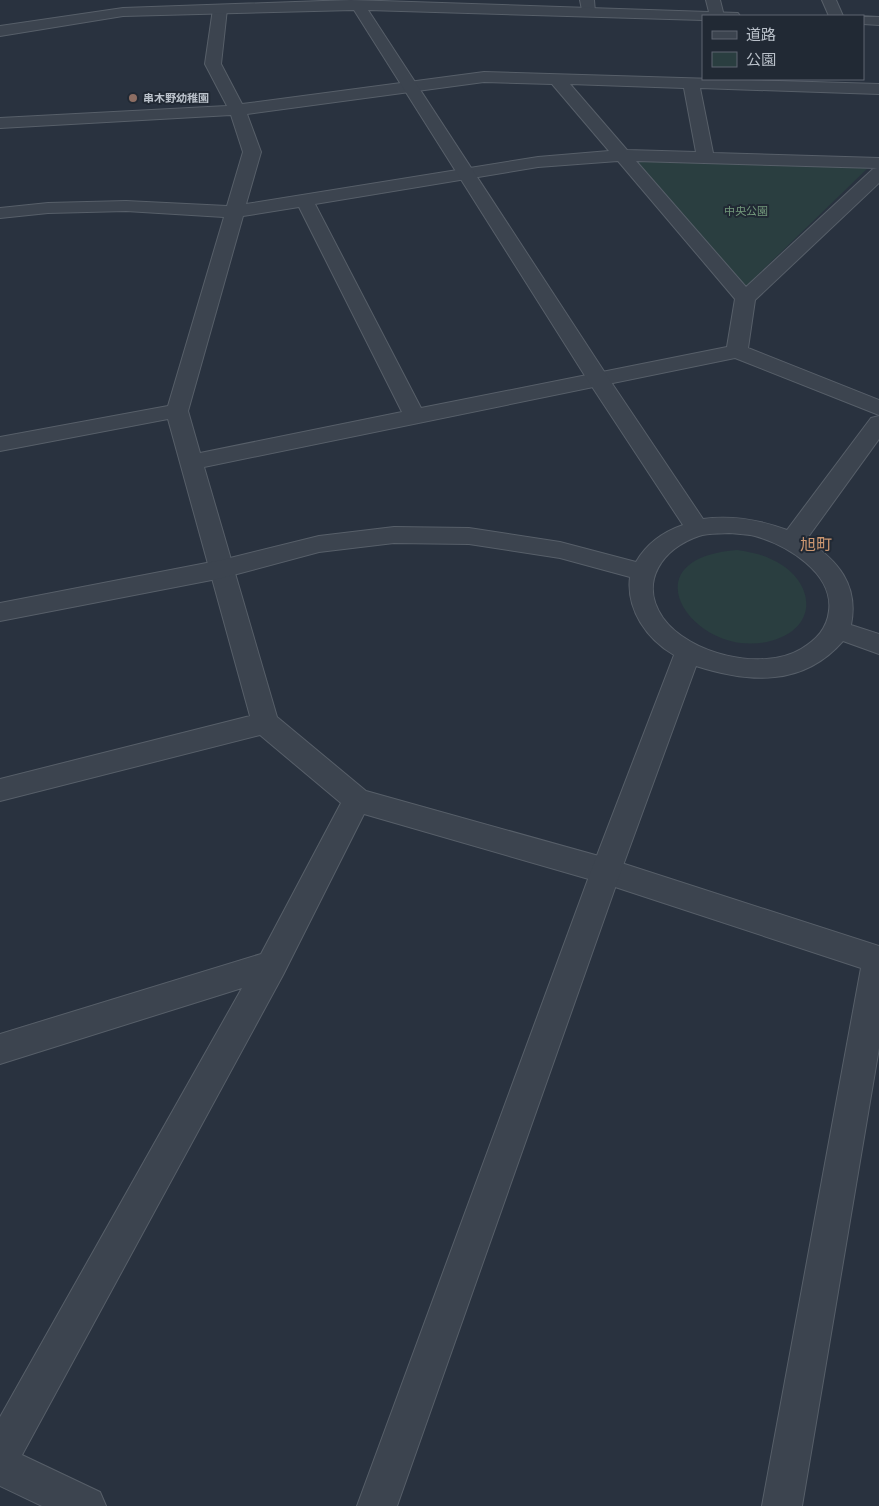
<svg xmlns="http://www.w3.org/2000/svg" width="879" height="1506" font-family="'Noto Sans','Noto Sans JP',sans-serif">
<style>
.green{fill:#2a3e40}
.lines{fill:none;stroke-linecap:round;stroke-linejoin:round}
.minor-casing{stroke:#575f69;stroke-width:2}
.tertiary-casing{stroke:#575f69;stroke-width:2}
.minor{fill:#3c444f;fill-rule:evenodd}
.tertiary{fill:#3c444f;fill-rule:evenodd}
.education-dot{fill:#8d6e63;stroke:#212934;stroke-width:2}
.labels{text-anchor:middle;stroke-width:4;stroke-linejoin:round;paint-order:stroke}
.far-poi-label{font-size:11px;font-weight:bold;fill:#b9c0c9;stroke:#212934;text-anchor:start}
.far-park-label{font-size:11px;fill:#72987b;stroke:#212934}
.quarter-label{font-size:16px;fill:#cc9771;stroke:#212934}
</style>
<rect width="100%" height="100%" fill="#29323f"/>
<!-- green -->
<path class="green" d="M627,159L872,164L743,289Z
M737,550C751,552 765,555 777,562C812,581 820,623 777,639C701,667 619,559 737,550Z"/>
<g class="lines">
<defs>
<path id="minor" d="M580,0H594L595,12L593,15H583Z
M706,0H720L724,16H710Z
M822,0H836L843,16H829Z
M220,5L225,6L227,9L221,64L242,104L484,72L879,84V94L700,88L713,153L879,158V183L755,300L748,348L879,400V415L735,358L204,467L277,717L366,791L606,858L879,946V1048L802,1506H762L861,968L606,884L364,814L283,975L22,1455L100,1492L106,1506H42L0,1486V1417L242,988L0,1064V1034L261,954L341,803L260,735L0,801V779L250,716L168,419L0,451V437L168,406L224,217L126,211L48,213L0,218V208L48,203L126,201L227,206L243,152L231,115L0,128V118L227,106L205,64L213,9L215,6ZM484,82L552,84L609,151L538,157L246,204L261,152L247,114ZM570,84L684,88L696,152L627,150ZM618,161L735,299L727,347L421,408L315,204L538,167ZM636,161L877,168L873,169L746,287ZM299,207L402,412L200,453L188,411L243,216Z"/>
<path id="tertiary" d="M351,0L738,13L740,16H703V20L368,10L609,379L703,519C733,515 760,520 787,530L871,418L879,416V439L806,540C838,560 859,585 851,625L879,634V654L843,641C803,687 749,683 696,666L621,871L397,1506H357L591,871L674,655C647,639 626,610 630,577L560,558L469,544L394,543L319,552L222,578L0,621V603L222,560L319,536L394,527L469,528L560,542L636,562C647,543 663,532 683,525L587,379L354,10L123,16L0,36V26L123,8ZM729,533C738,534 747,534 755,536C787,545 834,573 829,611C827,629 816,640 801,649C762,672 689,654 663,618C638,582 663,548 699,536C708,533 719,534 729,533Z
M860,16L879,17V25L863,24V16Z"/>
</defs>
<!-- minor casing -->
<use href="#minor" class="minor-casing"/>
<!-- tertiary casing -->
<use href="#tertiary" class="tertiary-casing"/>
<!-- minor -->
<use href="#minor" class="minor"/>
<!-- tertiary -->
<use href="#tertiary" class="tertiary"/>
</g>
<!-- markers -->
<circle class="education-dot" cx="133" cy="98" r="5"/>
<g class="labels">
<!-- far-poi labels -->
<g class="far-poi-label">
<text x="143" y="102">串木野幼稚園</text>
</g>
<!-- far-park labels -->
<g class="far-park-label">
<text x="746" y="215">中央公園</text>
</g>
<!-- quarter labels -->
<g class="quarter-label">
<text x="816" y="550">旭町</text>
</g>
</g>
<!-- legend -->
<rect x="702" y="15" width="162" height="65" fill="#212934" stroke="#5e6570"/>
<rect x="712" y="31" width="25" height="8" fill="#3c444f" stroke="#5e6570"/>
<text x="746" y="40" font-size="15" fill="#b9c0c9">道路</text>
<rect x="712" y="52" width="25" height="15" fill="#2a3e40" stroke="#5e6570"/>
<text x="746" y="65" font-size="15" fill="#b9c0c9">公園</text>
</svg>
